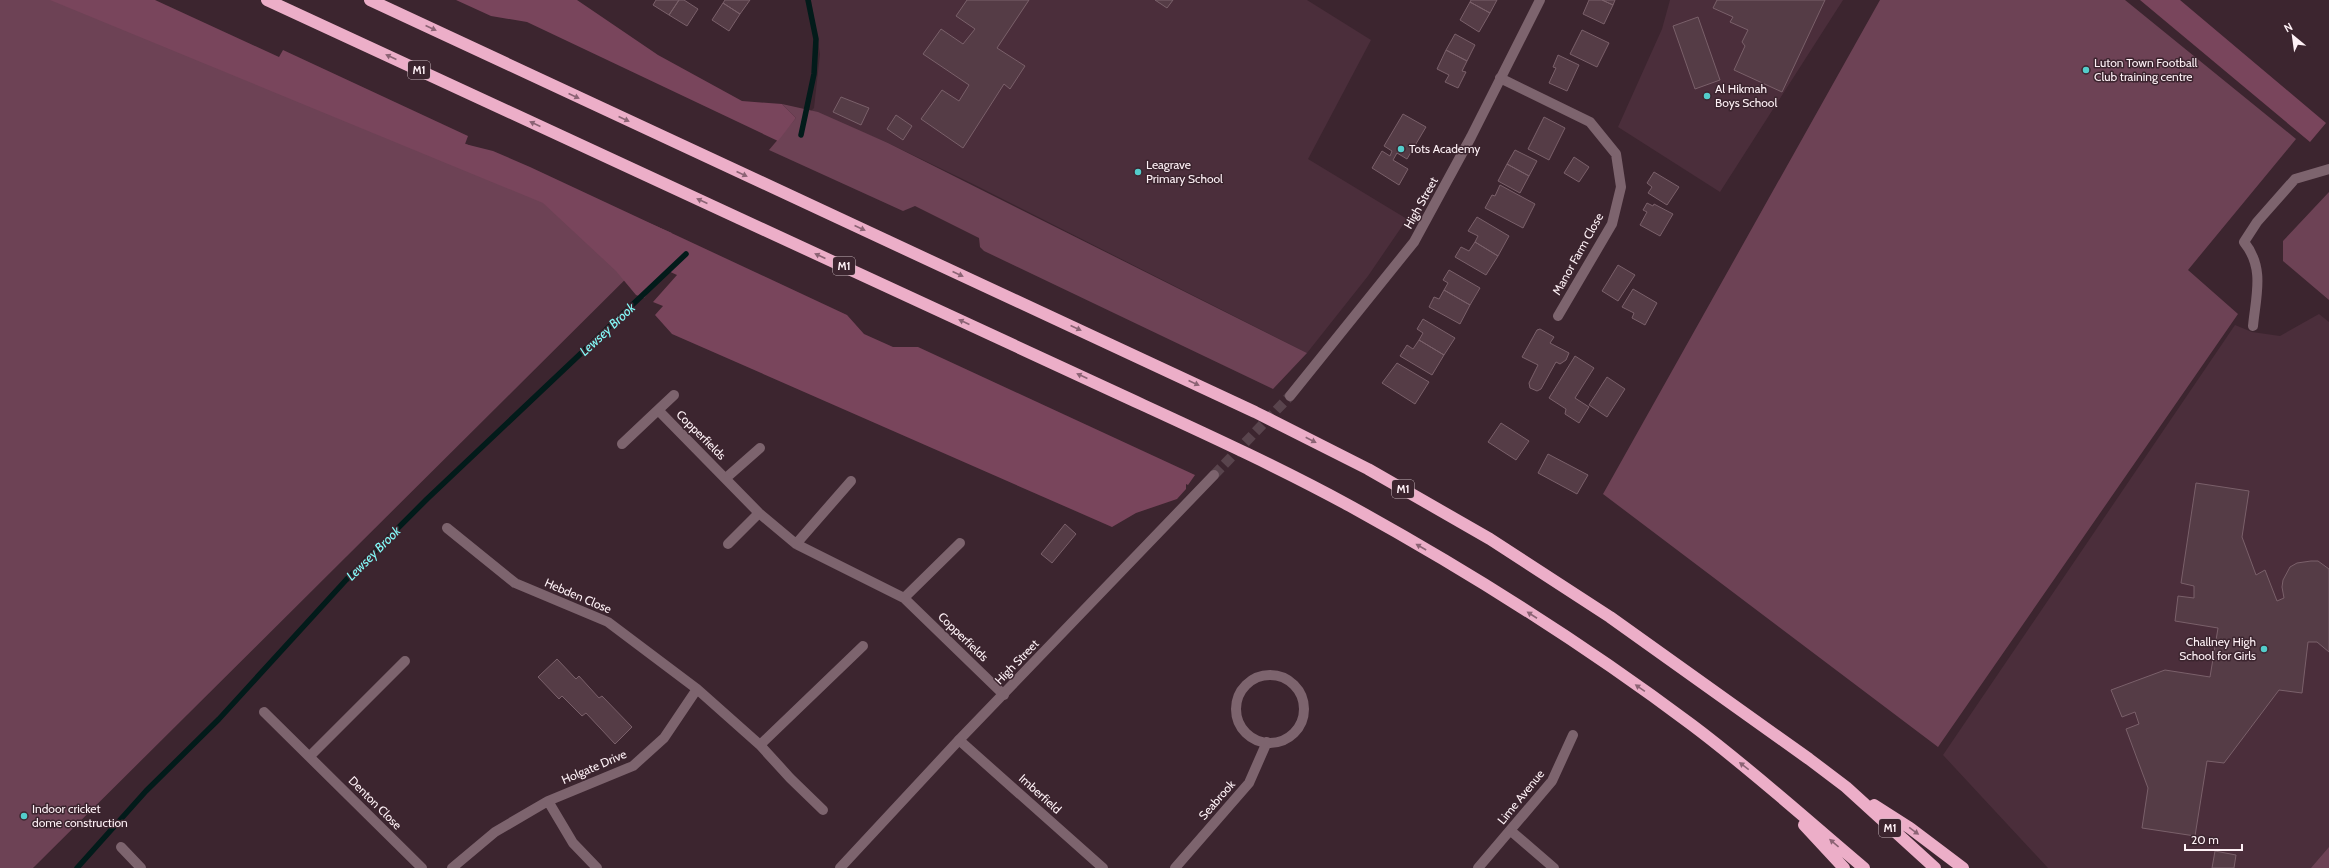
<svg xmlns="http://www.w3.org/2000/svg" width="2329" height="868" font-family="Cabin,sans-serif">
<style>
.built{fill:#4b2e3b}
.green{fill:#6d4255}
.forest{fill:#79455c}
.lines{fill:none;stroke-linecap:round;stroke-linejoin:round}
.stream{stroke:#021b1a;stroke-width:5.5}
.building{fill:#553c46;stroke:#7a606a}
.tertiary-tunnel{stroke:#59444d;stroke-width:10;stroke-dasharray:10 5;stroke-linecap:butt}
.minor{stroke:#7d646e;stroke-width:10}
.tertiary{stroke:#7d646e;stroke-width:10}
.motorway{stroke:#ecaec8;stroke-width:12}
.oneway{fill:#8b6374}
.poi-dot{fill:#53cdcb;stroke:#3c252f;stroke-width:1.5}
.labels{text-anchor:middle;stroke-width:3;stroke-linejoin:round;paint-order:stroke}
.shield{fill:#3c252f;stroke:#c4b4ba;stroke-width:1}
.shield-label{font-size:11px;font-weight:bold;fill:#fef1f6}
.poi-label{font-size:12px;fill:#fef1f6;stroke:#3c252f;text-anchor:start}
.street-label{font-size:12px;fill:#fef1f6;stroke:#3c252f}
.water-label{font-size:13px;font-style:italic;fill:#84fbf9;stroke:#3c252f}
</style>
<rect width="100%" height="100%" fill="#3c252f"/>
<!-- built -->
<path class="built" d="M811,0H1307L1371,40L1308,159L1407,219L1368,276L1307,353L973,184L888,143L811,111L814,108L820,54Z
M1670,0H1843L1720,192L1618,127L1662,29Z
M2319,314L2329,322V868H2048L1943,755L2235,325L2252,332L2280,336Z"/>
<!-- green -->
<path class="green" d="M0,0H133L672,233L33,868H0Z
M1880,0H2125L2296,139L2188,270L2238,314L1938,747L1603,494Z
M782,104L818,112L888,143L1307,353L1273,389L984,251L980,247L979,238L915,206L903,211L769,150L796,118Z
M2329,192V300L2283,261V241Z
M2329,847V868H2311Z"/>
<!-- forest -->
<path class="forest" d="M50,0H155L279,57L283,50L468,136L465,144L493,151L530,167L847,315L864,334L893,347H918L1195,475L1188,485L1186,484V489L1177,499L1136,513L1112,527L672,334L655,315L663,306L653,302L677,275L666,270L644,298L636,295L616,271L543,203Z
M456,0H577L658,55L742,101L782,104L796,118L778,141L527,22L491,16Z
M2140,0H2180L2326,123L2310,142Z"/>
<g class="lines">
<!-- stream -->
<path class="stream" d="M801,135L814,74L816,39L808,0
M77,868L146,791L219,719L346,580L427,499L686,254"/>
</g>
<!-- building -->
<path class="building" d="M656,0H679L669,15L653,5Z
M679,0H684L698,9L687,26L669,15Z
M725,0H750L740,14L723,3Z
M967,0H1029L997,48L1025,66L1010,89L1004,84L963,148L921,119L942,90L959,101L969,85L923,54L941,29L963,44L975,29L956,16Z
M1155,0H1173L1167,8Z
M1471,0H1497L1490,13L1470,2Z
M1589,0H1602L1613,5L1604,24L1583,14Z
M1602,0H1615L1613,5Z
M1717,0H1825L1782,92L1734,70L1745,46L1742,42L1748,30L1730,22L1733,17L1713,8Z
M1470,2L1490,13L1479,32L1460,20Z
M723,3L740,14L729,31L712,20Z
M1698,17L1720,80L1695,89L1673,26Z
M1582,30L1609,43L1597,67L1570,54Z
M1455,34L1475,45L1467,61L1446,50Z
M1446,50L1467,61L1462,71L1466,72L1458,88L1445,82L1449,75L1437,69Z
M1558,55L1579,65L1567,91L1549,83L1556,68L1553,67Z
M841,97L869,108L861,125L833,112Z
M1403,114L1426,127L1407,159L1397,153L1393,160L1408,169L1399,185L1372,168L1382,151L1390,156L1392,151L1384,146Z
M896,115L912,126L903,140L887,129Z
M1544,117L1565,128L1549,160L1528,149Z
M1515,150L1537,161L1529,176L1507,164Z
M1574,157L1589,167L1579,182L1564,173Z
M1507,164L1529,176L1520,193L1498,181Z
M1654,172L1679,187L1667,205L1648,193L1652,187L1647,183Z
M1500,185L1535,204L1523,228L1485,208L1492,195L1495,196Z
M1647,203L1653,206L1654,204L1673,214L1660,236L1640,225L1647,212L1643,210Z
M1477,217L1509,236L1498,256L1475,242L1478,236L1468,231Z
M1475,242L1498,256L1486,275L1455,257L1461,247L1469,251Z
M1618,265L1635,275L1618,301L1602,291Z
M1449,270L1480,288L1470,305L1444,290L1448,283L1443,280Z
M1633,289L1657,303L1645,325L1632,318L1634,313L1622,307Z
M1444,290L1470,305L1460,324L1429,307L1434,297L1439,299Z
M1423,319L1455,338L1444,355L1419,340L1423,333L1417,329Z
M1540,329L1554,337L1550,343L1569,353L1566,360L1560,364L1556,362L1541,389L1537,391L1530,388L1529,383L1538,365L1522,357L1537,330Z
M1419,340L1444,355L1432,375L1400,356L1407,345L1413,349Z
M1575,356L1594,368L1575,398L1589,407L1579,423L1565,414L1566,409L1549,398Z
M1397,363L1429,382L1415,404L1382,383Z
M1607,377L1625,389L1607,417L1589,405Z
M1501,423L1529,441L1516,460L1488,442Z
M1548,454L1588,475L1577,494L1538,473Z
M2196,483L2249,491L2242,537L2256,575L2265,570L2277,601L2284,598L2282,587L2283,580L2290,567L2297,563L2311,561H2318L2329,569V652L2317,642H2308L2302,693L2279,690L2224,763L2207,761L2195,836L2142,828L2148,788L2126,729L2139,724L2135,712L2122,717L2111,690L2165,670L2210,677L2218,628L2175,621L2178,596L2194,598V586L2181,583Z
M1065,524L1076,534L1052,563L1041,554Z
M557,659L576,679L579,676L599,698L602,696L632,727L615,744L586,713L582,716L562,696L559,699L538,677Z
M2215,851L2236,855L2234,868H2212Z"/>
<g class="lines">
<!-- tertiary-tunnel -->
<path class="tertiary-tunnel" d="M1214,475L1290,396"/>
<!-- minor -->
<path class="minor" d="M1500,78L1590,122L1616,154L1621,187L1612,224L1558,316
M2253,326C2256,295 2265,268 2244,242L2257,222L2295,179L2329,169
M658,410L674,395
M622,444L658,410L759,513L796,544L904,598L1004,695
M726,478L760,448
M447,528L515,583L608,622L697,689
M728,544L759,513
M796,544L851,481
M904,598L960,543
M1236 709a34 34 0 1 1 68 0a34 34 0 1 1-68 0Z
M264,712L422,868
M959,740L1103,868
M760,745L863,646
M310,756L405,661
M548,801L573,843L597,868
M1511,831L1554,868
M121,847L141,868
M452,868L495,832L548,801L633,766L664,738L697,689L760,745L790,778L823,810
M1175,868L1249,783L1267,742
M1478,868L1552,781L1573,735"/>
<!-- tertiary -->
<path class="tertiary" d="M1290,396L1414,242L1471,137L1540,0
M840,868L959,740L1214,475"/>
<!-- motorway -->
<path class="motorway" d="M267,0L1117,393C1195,429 1275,465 1350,506C1468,571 1584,644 1692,725C1752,770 1807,820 1864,868
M370,0L1255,412L1368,469L1490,539L1610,617L1809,759L1846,787L1935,868
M1874,805L1910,828L1963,868
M1804,825L1844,868"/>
</g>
<!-- one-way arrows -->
<defs><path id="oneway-solid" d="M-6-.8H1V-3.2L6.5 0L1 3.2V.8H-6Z"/></defs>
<g class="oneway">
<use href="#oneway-solid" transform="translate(431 28) rotate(25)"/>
<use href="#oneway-solid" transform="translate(391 57) rotate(-155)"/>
<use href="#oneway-solid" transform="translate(574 96) rotate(25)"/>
<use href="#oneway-solid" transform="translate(624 119) rotate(25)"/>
<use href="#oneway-solid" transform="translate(535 124) rotate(-155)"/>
<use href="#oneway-solid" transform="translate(742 174) rotate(25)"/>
<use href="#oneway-solid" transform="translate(702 201) rotate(-155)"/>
<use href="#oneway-solid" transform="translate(860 228) rotate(25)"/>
<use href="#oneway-solid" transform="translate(820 256) rotate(-155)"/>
<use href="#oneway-solid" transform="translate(958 274) rotate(25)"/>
<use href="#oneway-solid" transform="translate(964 322) rotate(-155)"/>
<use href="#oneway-solid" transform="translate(1076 328) rotate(25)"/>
<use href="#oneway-solid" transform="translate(1082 376) rotate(-155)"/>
<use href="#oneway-solid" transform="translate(1194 383) rotate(25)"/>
<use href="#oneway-solid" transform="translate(1311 440) rotate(27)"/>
<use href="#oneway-solid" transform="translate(1421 547) rotate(-150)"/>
<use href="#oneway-solid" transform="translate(1532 615) rotate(-147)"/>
<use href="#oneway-solid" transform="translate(1640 688) rotate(-145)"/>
<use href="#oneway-solid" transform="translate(1744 766) rotate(-142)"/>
<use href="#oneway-solid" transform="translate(1914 831) rotate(36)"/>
<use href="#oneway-solid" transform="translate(1834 843) rotate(-140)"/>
</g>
<!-- markers -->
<g class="poi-dot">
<circle cx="2086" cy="70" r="4"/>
<circle cx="1707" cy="96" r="4"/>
<circle cx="1401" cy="149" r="4"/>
<circle cx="1138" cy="172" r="4"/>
<circle cx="2264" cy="649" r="4"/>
<circle cx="24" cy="816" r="4"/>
</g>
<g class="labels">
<!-- shield labels -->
<g class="shield">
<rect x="408" y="61" width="22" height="18" rx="3"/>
<rect x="833" y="257" width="22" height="18" rx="3"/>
<rect x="1392" y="480" width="22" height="18" rx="3"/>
<rect x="1879" y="819" width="22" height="18" rx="3"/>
</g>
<g class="shield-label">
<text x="419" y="74">M1</text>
<text x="844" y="270">M1</text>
<text x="1403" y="493">M1</text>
<text x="1890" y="832">M1</text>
</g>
<!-- poi labels -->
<g class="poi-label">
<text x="2094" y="67">Luton Town Football<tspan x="2094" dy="14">Club training centre</tspan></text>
<text x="1715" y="93">Al Hikmah<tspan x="1715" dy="14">Boys School</tspan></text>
<text x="1409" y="153">Tots Academy</text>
<text x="1146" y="169">Leagrave<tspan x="1146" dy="14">Primary School</tspan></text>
<text x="2256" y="646" text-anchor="end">Challney High<tspan x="2256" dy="14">School for Girls</tspan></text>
<text x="32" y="813">Indoor cricket<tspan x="32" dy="14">dome construction</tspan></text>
</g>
<!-- street labels -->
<g class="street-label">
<text transform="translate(1421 203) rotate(-61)" y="4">High Street</text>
<text transform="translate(1578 254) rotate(-61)" y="4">Manor Farm Close</text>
<text transform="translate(701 435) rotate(45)" y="4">Copperfields</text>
<text transform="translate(578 596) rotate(23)" y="4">Hebden Close</text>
<text transform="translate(963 637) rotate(44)" y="4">Copperfields</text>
<text transform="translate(1017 662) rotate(-46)" y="4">High Street</text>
<text transform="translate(594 767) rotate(-23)" y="4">Holgate Drive</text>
<text transform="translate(1040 794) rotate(42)" y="4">Imberfield</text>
<text transform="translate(1521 797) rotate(-51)" y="4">Lime Avenue</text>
<text transform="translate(1217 800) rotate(-49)" y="4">Seabrook</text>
<text transform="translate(375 803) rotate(45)" y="4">Denton Close</text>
</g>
<!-- water labels -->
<g class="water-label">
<text transform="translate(607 329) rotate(-43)" y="5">Lewsey Brook</text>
<text transform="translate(373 553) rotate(-45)" y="5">Lewsey Brook</text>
</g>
</g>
<!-- north arrow -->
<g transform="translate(2293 36) rotate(331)" stroke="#3c252f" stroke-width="3" paint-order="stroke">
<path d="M0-3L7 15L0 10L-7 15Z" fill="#fef1f6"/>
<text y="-6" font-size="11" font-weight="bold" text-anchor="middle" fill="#fef1f6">N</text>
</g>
<!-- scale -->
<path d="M2185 844v6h57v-6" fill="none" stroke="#fef1f6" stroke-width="2"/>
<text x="2191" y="844" font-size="12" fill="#fef1f6" stroke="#3c252f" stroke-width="3" paint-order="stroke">20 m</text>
</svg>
